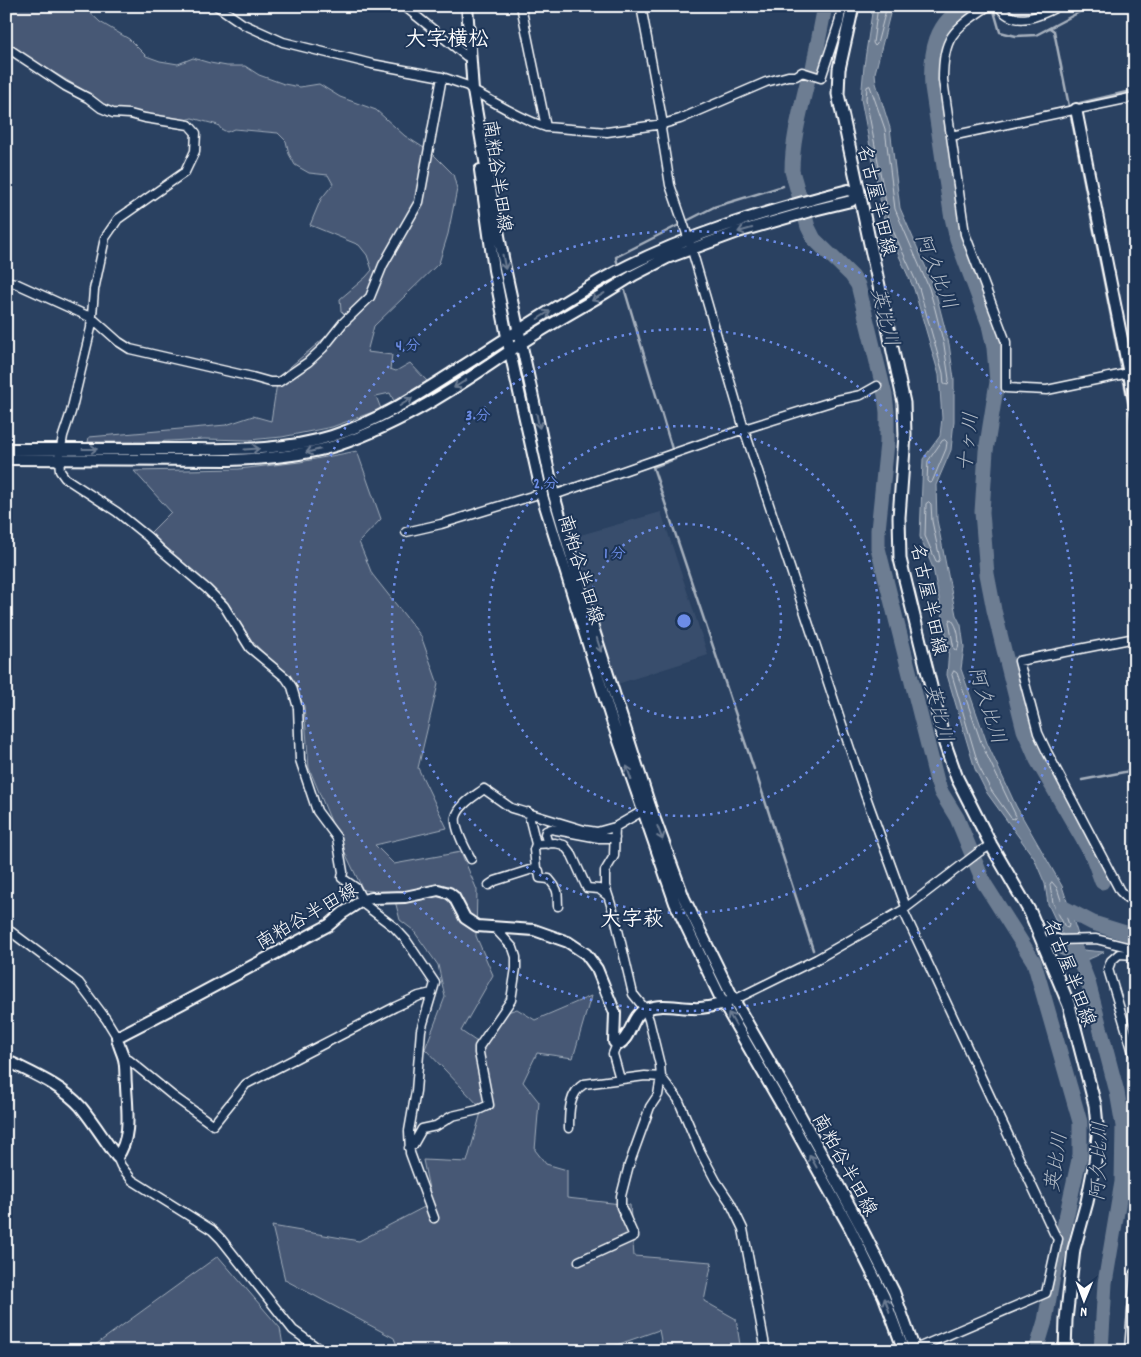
<svg xmlns="http://www.w3.org/2000/svg" width="1141" height="1357" font-family="Dekko,'Klee One',sans-serif">
<style>
.built{fill:#394e6c}
.green{fill:#465975;stroke:#a2acba}
.water{fill:#6d7d92;stroke:#a7b1be}
.lines{fill:none;stroke-linecap:round;stroke-linejoin:round}
.shore{stroke:#c5cbd3;stroke-width:1}
.stream{stroke:#a7b1be;stroke-width:2.5}
.river{stroke:#6d7d92;stroke-width:15}
.street-casing{stroke:#fff;stroke-width:11}
.secondary-casing{stroke:#fff;stroke-width:14}
.primary-casing{stroke:#fff;stroke-width:15}
.street{stroke:#1d3557;stroke-width:8}
.secondary{stroke:#1d3557;stroke-width:10}
.primary{stroke:#1d3557;stroke-width:11}
.oneway{stroke:#6c7c92}
.ring{fill:none;stroke:#6c8ce6;stroke-width:2.5;stroke-dasharray:2.5 5}
.labels{text-anchor:middle;stroke-width:4;stroke-linejoin:round;paint-order:stroke}
.street-label{font-size:19px;fill:#fff;stroke:#1d3557}
.water-label{font-size:20px;font-style:italic;fill:#b6bec8;stroke:#1d3557}
.quarter-label{font-size:21px;font-weight:bold;fill:#fff;stroke:#1d3557}
.centre{fill:#6c8ce6;stroke:#1d3557;stroke-width:2.5}
.ring-label{font-size:15px;text-anchor:middle;font-weight:bold;fill:#6c8ce6;stroke:#1d3557;stroke-width:4;stroke-linejoin:round;paint-order:stroke}
</style>
<rect width="100%" height="100%" fill="#2a4161"/>
<filter id="ink" filterUnits="userSpaceOnUse"><feTurbulence type="fractalNoise" baseFrequency=".02" numOctaves="2"/><feDisplacementMap in="SourceGraphic" scale="10" xChannelSelector="R" yChannelSelector="G"/><feConvolveMatrix kernelMatrix="1 2 1 2 8 2 1 2 1" color-interpolation-filters="sRGB"/></filter>
<g filter="url(#ink)">
<!-- built -->
<path class="built" d="M661,512L708,655L617,684L570,538Z"/>
<!-- green -->
<path class="green" d="M6,6H83L100,22L129,39L146,56L160,61L178,64L193,58L210,63L227,66H245L259,75L284,84L300,87L319,84L340,97L376,110L405,136L432,153L453,174L457,189L448,234L439,263L374,326L367,352L392,355L390,369L396,371L410,363L427,381L394,401L390,393L376,396L381,409L332,427L282,437L249,440L204,439L152,442H88L89,437L226,425L253,416L271,421L278,377L348,318L341,311L340,299L366,277L372,270L367,255L359,245L310,225L321,199L333,184L328,175L309,173L295,165L289,154L286,141L278,133L234,129L227,132L221,129L218,125L192,118L185,120L145,115L131,111L114,109L102,104L80,88L6,44Z
M1005,6H1050C1034,15 1019,20 1005,6Z
M357,451L381,519L359,542L372,574L421,636L438,684L418,768L447,828L375,845L394,864L461,852L477,890L476,936L493,975L461,1031L483,1046L504,1013L517,1009L535,1020L591,996L573,1058L537,1053L523,1082L539,1102L535,1150L546,1164L567,1170V1198L630,1205L634,1256L712,1262L704,1301L736,1319L741,1351H663L659,1330L605,1349V1351H399L394,1338L285,1280L272,1226L359,1241L432,1203L423,1160L467,1162L482,1109L425,1049L445,997L438,965L413,930L400,920L393,893L363,890L338,838L309,768L304,706L296,688L252,641L225,599L150,533L171,512L134,471L239,469L300,462Z
M218,1256L280,1328L284,1351H87Z"/>
<!-- water -->
<path class="water" d="M873,6H892L875,73L876,83L890,128L900,208L934,286L949,344L954,379V421L951,450L936,485L937,520L956,615L961,625L964,647L961,669L987,743L1016,806L1062,886L1083,950L1104,952C1082,964 1077,962 1055,952L1068,950L1064,938L1048,904L1045,884L1034,858L987,793L975,769L947,675L949,649L933,568L920,537L923,459L940,436L942,418L939,375L914,289L885,225L861,99L864,66Z"/>
<g class="lines">
<!-- shore -->
<path class="shore" d="M878,6L873,43L875,46L877,44L887,6
M870,86L885,129L895,209L929,288L935,309L944,345L949,379L948,385L944,384L943,373L919,288L890,224L866,99L867,87Z
M945,440L947,442L946,449L932,482L929,483L927,481L928,461L942,441Z
M929,502L931,504L932,521L940,559L938,562L936,561L925,536L926,504Z
M951,619C958,625 961,643 957,651L954,649L949,622Z
M954,671L957,673L982,745L1016,816L1014,819L1011,818L991,790L979,767L952,675Z
M1052,882L1057,888L1069,925L1068,928L1065,927L1053,903L1050,885Z"/>
<!-- stream -->
<path class="stream" d="M994,11L1000,32L1016,36L1036,35L1091,6
M1050,28L1054,31L1135,437
M1080,103L1135,90
M617,262L616,257L714,207L783,186
M625,291L672,449
M675,459L653,467L754,769
M756,773L813,950
M1082,780L1135,770"/>
<!-- river -->
<path class="river" d="M969,6C934,20 930,54 932,87L951,213L957,239L989,325L994,348L997,382L986,451L982,512L987,574L994,610L1024,730L1037,760L1092,855L1102,882
M813,68L825,6
M808,79C801,109 792,140 792,171L808,227L814,239L852,276L858,285L885,395L887,412V443L878,530V548L937,781L941,792L957,818L984,883L1034,962L1080,1122V1155L1053,1276L1045,1321L1036,1351
M1062,907L1093,923L1135,936
M1073,943L1088,982L1117,1092L1123,1126L1122,1182L1105,1283L1101,1351"/>
<defs>
<path id="street" d="M217,6L243,24L283,42L372,64L442,77L468,86L473,91C497,103 520,119 546,127L607,132L663,124L680,119L766,82L788,76H796L802,72L821,78L839,23L842,6
M404,6L466,56
M521,6L546,127
M641,6L663,124L661,129L670,185L689,240L744,429L865,794L906,907
M988,6C953,30 943,36 943,80L965,234L1006,342V388L1047,390L1129,373
M999,6C1014,29 1040,16 1059,6
M6,47L65,86L88,98L101,108L113,113L130,114L145,118L189,125L196,133L195,151L185,172L118,219L105,238L94,290L91,328L71,412L63,436L59,459L60,471L65,478L117,512L148,537L161,550L207,589L224,606L250,648L286,678L292,687L298,708L300,760L317,811L337,838L343,872L342,878L356,888L365,905L394,927L406,940L435,983L421,1030L416,1091L409,1131L410,1153L434,1218
M951,136L1135,97
M6,281L15,283L92,318L119,342L130,349L252,377L270,382H279L308,362L323,348L343,323L370,297L383,265L419,202L442,77
M554,495L744,429L837,400L861,395L877,386
M406,532L441,524L542,493
M1135,638L1019,661L1038,733L1047,752L1120,891L1127,898L1135,899
M528,812L536,844
M548,844L545,834L546,831L551,829L599,838H615
M471,859C466,850 454,827 456,817C459,805 475,796 484,789L511,808L584,830L597,832L615,827
M536,868L534,850L536,844L555,843L564,845L572,855L586,886L587,888L599,889L608,896
M489,885L495,881L536,868L539,871L540,878L549,879C560,892 557,892 558,906
M903,910L1054,1233L1058,1239L1046,1293L915,1349
M6,928L79,983L106,1019L117,1037
M1057,940L1096,939L1135,949
M1135,955L1119,954L1111,961L1108,969L1135,1059
M734,1000L817,959L903,910L979,852L991,845
M617,1044L613,1054L620,1079
M124,1060H129L173,1096L213,1125L246,1084L395,1007L419,996L432,993
M569,1128C569,1112 569,1093 584,1084L645,1076L661,1077L678,1099L700,1151L716,1181L730,1202L743,1229L766,1351
M409,1148L413,1145L422,1129L436,1126L452,1116L478,1110L489,1105L479,1053V1047L511,1000L516,968V957L513,948L494,927
M117,1157L121,1166L132,1180L212,1230L221,1239L293,1330L322,1351
M579,1261L634,1236L621,1207V1196L629,1165L650,1107L658,1095L661,1077L660,1065L649,1020L645,1009L633,994L615,917L605,886V871L614,856L615,827L646,809
M1129,1351L1135,1273"/>
<path id="secondary" d="M467,6L473,91L483,150L505,268L554,495L583,596L650,806L684,898L734,1000L798,1111L859,1223L894,1292L915,1351
M1076,109L1135,404
M480,170L494,270L510,352L543,499L610,715L675,903L723,1003L788,1116L850,1228L884,1297L904,1351
M6,449C62,449 118,449 174,449C227,449 281,452 332,436C376,422 413,398 452,373C503,341 553,307 606,277C681,236 766,211 848,190L859,194L851,201L814,210L738,232L667,258L634,275L605,293C577,310 547,326 520,344C464,383 404,423 338,445C303,456 266,459 230,460L6,459
M1043,942L1057,940
M6,1060C31,1073 62,1085 81,1107C94,1123 105,1141 117,1157C132,1138 127,1109 126,1086C125,1077 126,1068 124,1059C122,1051 118,1045 117,1037L179,1005L329,925L343,913L363,900L372,898L405,897L438,890L449,893L454,897L465,918L477,926L534,930L568,942L586,954L597,969L615,1013L614,1042L618,1045C632,1037 631,1015 646,1009C662,1003 678,1008 693,1008C704,1009 718,1005 728,1002"/>
<path id="primary" d="M853,6L839,69L838,94L904,403L905,435L899,517L900,559L945,744L957,778L991,845L1030,912L1069,1005L1095,1105L1098,1136L1095,1162L1087,1202L1074,1249L1066,1320L1065,1351"/>
</defs>
<!-- street casing -->
<use href="#street" class="street-casing"/>
<!-- secondary casing -->
<use href="#secondary" class="secondary-casing"/>
<!-- primary casing -->
<use href="#primary" class="primary-casing"/>
<!-- street -->
<use href="#street" class="street"/>
<!-- secondary -->
<use href="#secondary" class="secondary"/>
<!-- primary -->
<use href="#primary" class="primary"/>
</g>
<!-- one-way arrows -->
<defs><path id="oneway-shaft" d="M-6 0H5M1.5-3L5.5 0L1.5 3" fill="none" stroke-width="1.6" stroke-linecap="round" stroke-linejoin="round" transform="scale(1.25)"/></defs>
<g class="oneway">
<use href="#oneway-shaft" transform="translate(745 230) rotate(164)"/>
<use href="#oneway-shaft" transform="translate(504 262) rotate(79)"/>
<use href="#oneway-shaft" transform="translate(598 297) rotate(149)"/>
<use href="#oneway-shaft" transform="translate(544 315) rotate(-32)"/>
<use href="#oneway-shaft" transform="translate(460 384) rotate(148)"/>
<use href="#oneway-shaft" transform="translate(406 402) rotate(-32)"/>
<use href="#oneway-shaft" transform="translate(538 421) rotate(78)"/>
<use href="#oneway-shaft" transform="translate(90 449)"/>
<use href="#oneway-shaft" transform="translate(252 449) rotate(-4)"/>
<use href="#oneway-shaft" transform="translate(313 451) rotate(167)"/>
<use href="#oneway-shaft" transform="translate(599 645) rotate(72)"/>
<use href="#oneway-shaft" transform="translate(629 773) rotate(-109)"/>
<use href="#oneway-shaft" transform="translate(660 833) rotate(69)"/>
<use href="#oneway-shaft" transform="translate(732 1019) rotate(-120)"/>
<use href="#oneway-shaft" transform="translate(813 1161) rotate(-119)"/>
<use href="#oneway-shaft" transform="translate(887 1305) rotate(-110)"/>
</g>
</g>
<!-- distance rings -->
<g class="ring">
<circle cx="684" cy="621" r="97"/>
<circle cx="684" cy="621" r="195"/>
<circle cx="684" cy="621" r="292"/>
<circle cx="684" cy="621" r="390"/>
</g>
<g class="labels">
<!-- street labels -->
<g class="street-label">
<text transform="translate(499 176) rotate(82)" y="7">南粕谷半田線</text>
<text transform="translate(878 200) rotate(77)" y="7">名古屋半田線</text>
<text transform="translate(582 569) rotate(73)" y="7">南粕谷半田線</text>
<text transform="translate(930 599) rotate(78)" y="7">名古屋半田線</text>
<text transform="translate(306 915) rotate(-30)" y="7">南粕谷半田線</text>
<text transform="translate(1071 972) rotate(69)" y="7">名古屋半田線</text>
<text transform="translate(846 1164) rotate(61)" y="7">南粕谷半田線</text>
</g>
<!-- water labels -->
<g class="water-label">
<text transform="translate(937 271) rotate(68)" y="7">阿久比川</text>
<text transform="translate(886 317) rotate(75)" y="7">英比川</text>
<text transform="translate(967 442) rotate(-84)" y="7">十ヶ川</text>
<text transform="translate(988 705) rotate(72)" y="7">阿久比川</text>
<text transform="translate(940 713) rotate(75)" y="7">英比川</text>
<text transform="translate(1098 1161) rotate(-88)" y="7">阿久比川</text>
<text transform="translate(1055 1162) rotate(-82)" y="7">英比川</text>
</g>
<!-- quarter labels -->
<g class="quarter-label">
<text x="447" y="45">大字横松</text>
<text x="632" y="925">大字萩</text>
</g>
</g>
<circle cx="684" cy="621" r="8" class="centre"/>
<g class="ring-label">
<text x="408" y="350">4 分</text>
<text x="478" y="420">3 分</text>
<text x="546" y="488">2 分</text>
<text x="615" y="558">1 分</text>
</g>
<!-- margin -->
<rect width="1141" height="1357" fill="none" stroke="#1d3557" stroke-width="25"/>
<rect x="12" y="12" width="1116" height="1332" fill="none" stroke="#fff" stroke-width="2" filter="url(#ink)"/>
<!-- north arrow -->
<g transform="translate(1084 1300) rotate(181)" stroke="#1d3557" stroke-width="4" paint-order="stroke">
<path d="M0-4L9 19L0 12L-9 19Z" fill="#ffffff"/>
<text y="-8" font-size="14" font-weight="bold" text-anchor="middle" fill="#ffffff">N</text>
</g>
</svg>
